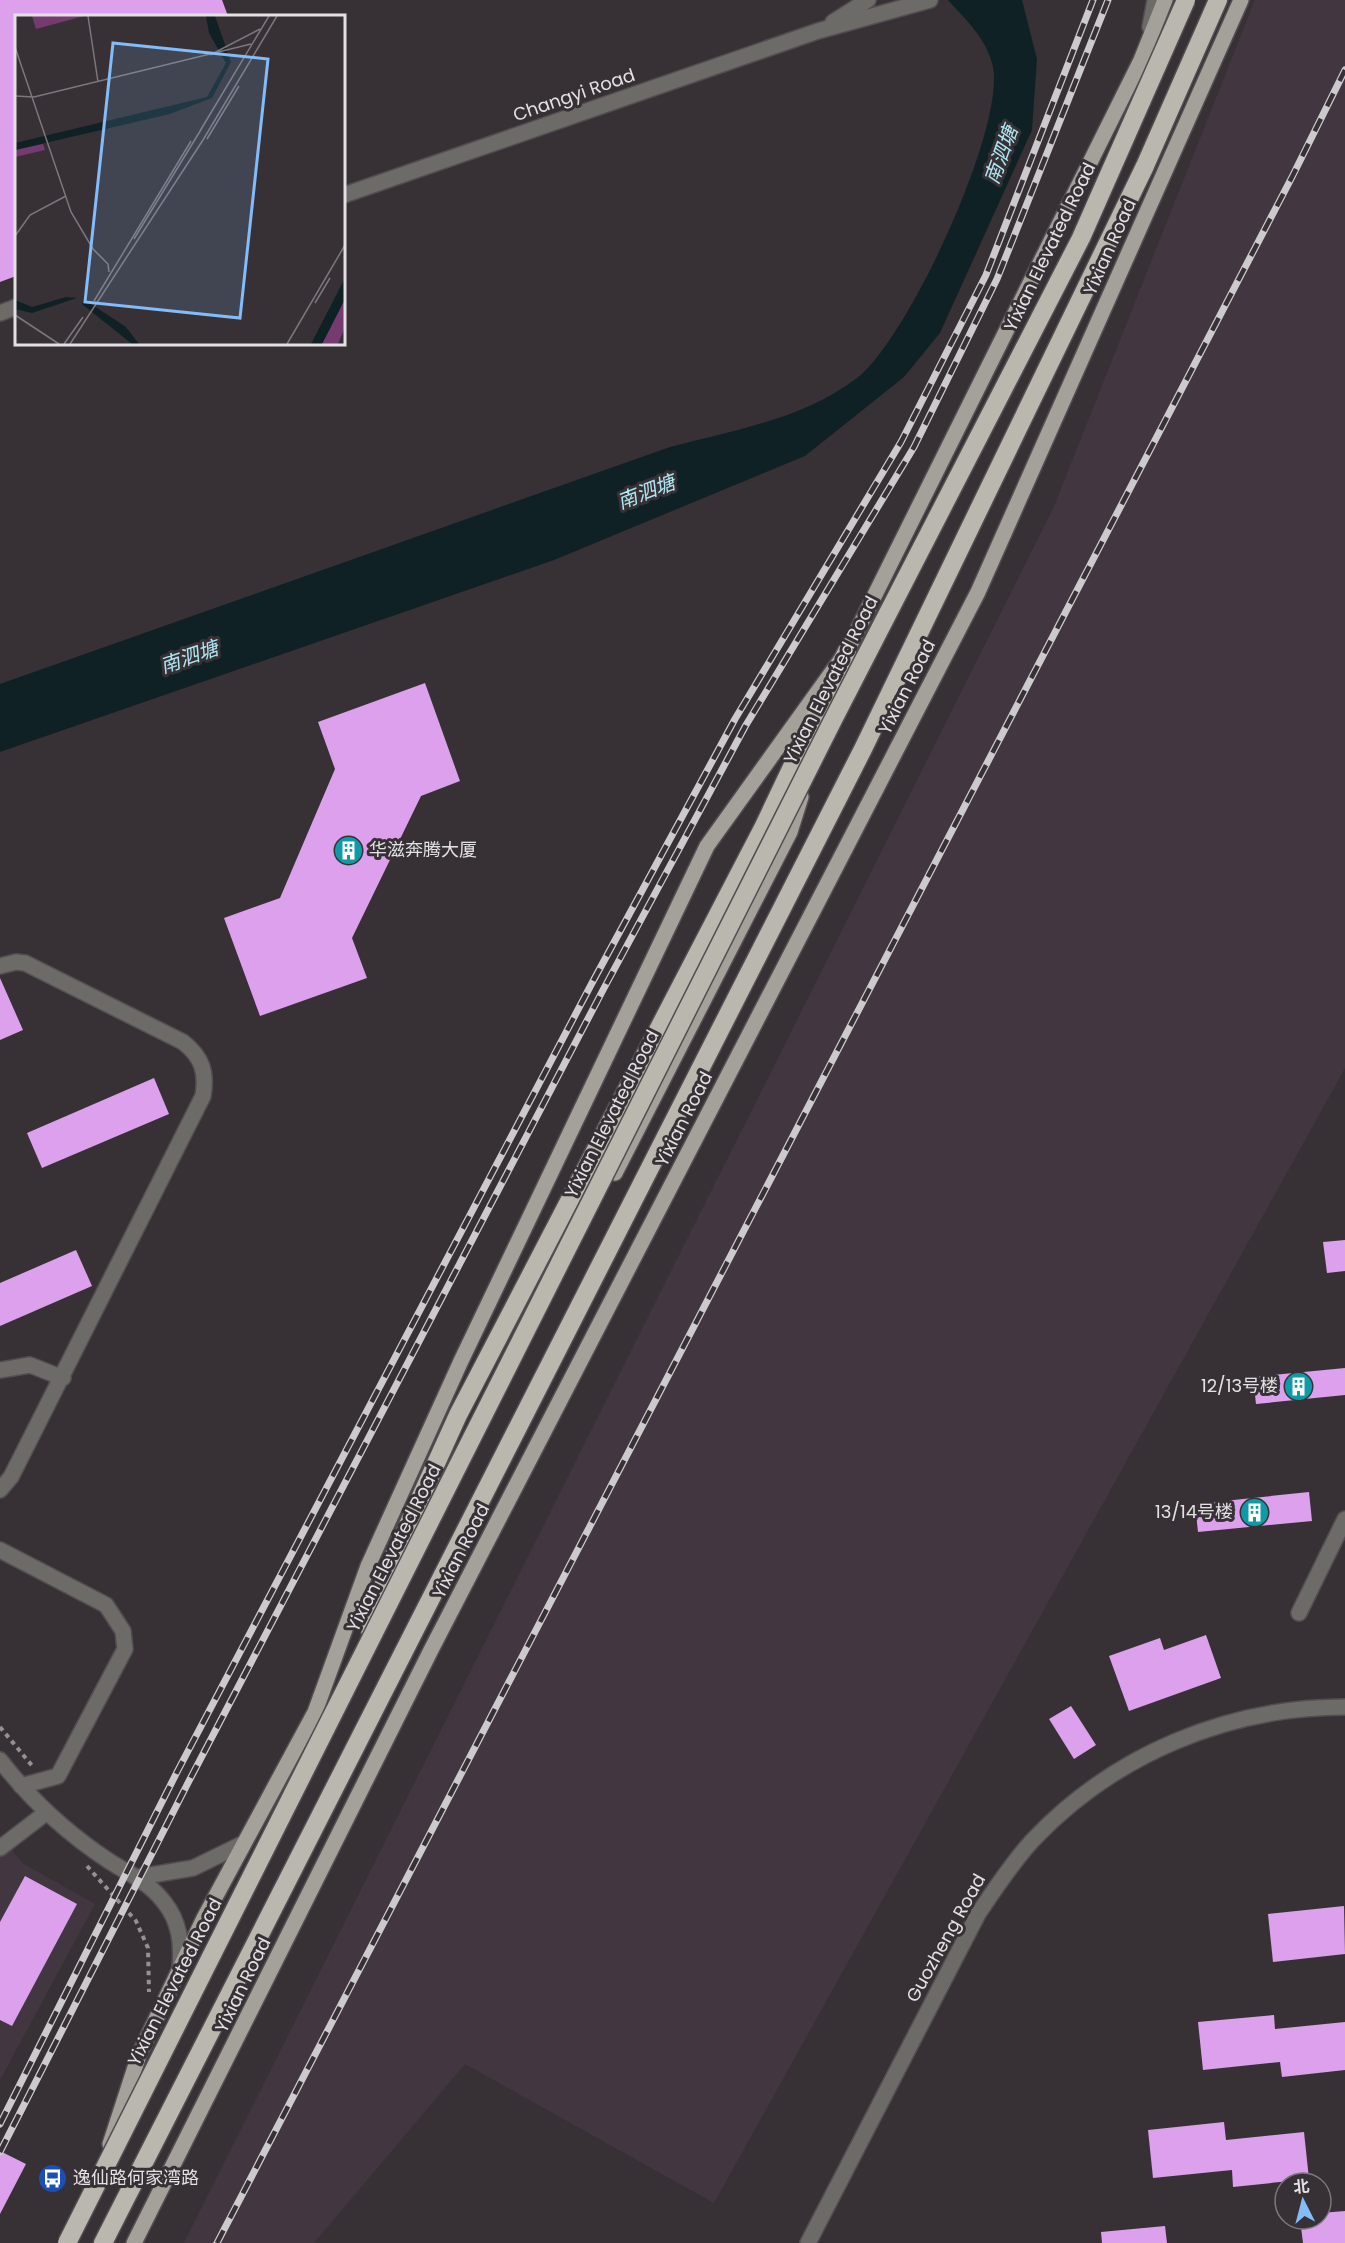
<svg xmlns="http://www.w3.org/2000/svg" width="1345" height="2243" font-family="Poppins,'Noto Sans SC',sans-serif">
<style>
.built{fill:#423741}
.water{fill:#0f2125}
.building{fill:#dca0ed}
.lines{fill:none;stroke-linecap:round;stroke-linejoin:round}
.minor-casing{stroke:#534d52;stroke-width:18}
.major-casing{stroke:#534d52;stroke-width:18}
.highway-casing{stroke:#534d52;stroke-width:21}
.path{stroke:#959094;stroke-width:4;stroke-dasharray:4.5 4.5;stroke-linecap:butt}
.minor{stroke:#6c6b68;stroke-width:15}
.major{stroke:#a4a19b;stroke-width:15}
.highway{stroke:#bab7af;stroke-width:18}
.rail-casing{stroke:#cdcacd;stroke-width:7}
.rail{stroke:#373136;stroke-width:4.5;stroke-dasharray:14;stroke-linecap:butt}
.highway-bridge-casing{stroke:#534d52;stroke-width:21;stroke-linecap:butt}
.highway-bridge{stroke:#bab7af;stroke-width:18}
.labels{text-anchor:middle;stroke-width:6;stroke-linejoin:round;paint-order:stroke}
.street-label{font-size:18px;fill:#e4e1e4;stroke:#373136}
.poi-label{font-size:18px;fill:#e4e1e4;stroke:#373136;text-anchor:start}
.water-label{font-size:20px;font-style:italic;fill:#aee8f5;stroke:#373136}
.inset-road{fill:none;stroke:#7c777c;stroke-width:1.5}
.view{fill:#82bcfa;fill-opacity:0.15;stroke:#82bcfa;stroke-width:3}
.inset-edge{fill:none;stroke:#e4e1e4;stroke-width:3}
</style>
<rect width="100%" height="100%" fill="#373136"/>
<!-- built -->
<path class="built" d="M1255,0H1345V1068L714,2203L465,2064L314,2243H184L1053,509Z
M0,1837L24,1864L95,1904L0,2080Z"/>
<!-- water -->
<path class="water" d="M948,0H1022L1037,59L1032,130L940,333L904,377L805,456L554,560L0,752V684L670,447C735,430 803,419 857,378C907,340 1005,130 993,67C987,39 966,20 948,0Z"/>
<!-- building -->
<path class="building" d="M0,0H222L228,16H16V276L0,282Z
M425,683L460,781L421,796L352,938L367,978L260,1016L224,918L280,898L335,769L318,722Z
M0,978L23,1030L0,1040Z
M154,1078L169,1114L42,1168L27,1133Z
M1345,1240V1271L1327,1273L1323,1242Z
M76,1250L92,1286L0,1326V1283Z
M1345,1368V1395L1256,1404L1253,1377Z
M1309,1492L1312,1521L1198,1532L1195,1504Z
M1206,1635L1221,1678L1129,1711L1109,1656L1160,1638L1164,1650Z
M1071,1706L1096,1745L1074,1759L1049,1719Z
M25,1876L77,1904L12,2026L0,2020V1922Z
M1344,1906L1345,1954L1273,1962L1268,1914Z
M1274,2015L1275,2029L1345,2022V2070L1282,2077L1280,2062L1203,2070L1198,2022Z
M1224,2122L1226,2140L1304,2132L1309,2179L1233,2187L1232,2170L1153,2178L1148,2130Z
M0,2151L26,2164L0,2214Z
M1345,2211V2243H1303L1300,2219H1321V2213Z
M1165,2226L1167,2243H1102L1101,2232Z"/>
<g class="lines">
<defs>
<path id="minor" d="M833,22L868,0
M1150,27L1155,0
M344,195L818,31L930,0
M0,313L16,307
M0,966L16,962L25,963L183,1042C202,1057 207,1072 203,1096L11,1477L0,1490
M0,1370L30,1365L63,1378
M0,1550L106,1605L123,1631L125,1649L58,1776L21,1786
M1299,1613L1345,1519
M0,1760C30,1799 68,1834 109,1861C129,1874 149,1882 164,1902C180,1922 182,1944 180,1968
M0,1848L47,1812
M139,1877L193,1868L244,1843
M808,2243L978,1914C995,1889 1011,1864 1032,1841C1113,1755 1227,1707 1345,1707"/>
<path id="major" d="M615,1173L790,832L801,797
M110,2144L139,2055L204,1918L315,1712L368,1566L461,1361L707,846L847,651L1141,60L1165,0
M134,2243L431,1650L978,592L1241,0"/>
<path id="highway" d="M370,1630L389,1567L458,1415L763,828L847,651
M103,2243L863,749L1145,166L1218,0"/>
</defs>
<!-- minor casing -->
<use href="#minor" class="minor-casing"/>
<!-- major casing -->
<use href="#major" class="major-casing"/>
<!-- highway casing -->
<use href="#highway" class="highway-casing"/>
<!-- path -->
<path class="path" d="M0,1727L34,1768
M87,1866L136,1921L148,1948L149,1992"/>
<!-- minor -->
<use href="#minor" class="minor"/>
<!-- major -->
<use href="#major" class="major"/>
<!-- highway -->
<use href="#highway" class="highway"/>
<defs>
<path id="rail" d="M0,2124L177,1772L592,983L735,719L901,442L986,275L1093,0
M0,2152L190,1779L603,990L746,725L914,447L997,279L1108,0
M217,2243L1292,177L1345,70"/>
</defs>
<!-- rail casing -->
<use href="#rail" class="rail-casing"/>
<!-- rail -->
<use href="#rail" class="rail"/>
<defs>
<path id="highway-bridge" d="M67,2243L833,720L1081,238L1186,0"/>
</defs>
<!-- highway-bridge casing -->
<use href="#highway-bridge" class="highway-bridge-casing"/>
<!-- highway-bridge -->
<use href="#highway-bridge" class="highway-bridge"/>
</g>
<!-- icons -->
<defs>
<symbol id="building-disc" viewBox="-11 -11 22 22"><circle r="9.5" fill="#0f9aa8" stroke="#373136"/><path d="M-4-6H4V6H1V3H-1V6H-4ZM-2.5-4.3h1.7v1.8h-1.7ZM.8-4.3h1.7v1.8H.8ZM-2.5-1h1.7V.8h-1.7ZM.8-1h1.7V.8H.8Z" fill="#fff"/></symbol>
<symbol id="bus-disc" viewBox="-11 -11 22 22"><circle r="9.5" fill="#1a4fb4" stroke="#373136"/><path d="M-5-6H5V4H4V6H2V4H-2V6H-4V4H-5ZM-3.5-4V0h7V-4ZM-3.5 1.2v1.5H-2V1.2ZM2 1.2v1.5H3.5V1.2Z" fill="#fff"/></symbol>
</defs>
<g fill-rule="evenodd">
<use href="#building-disc" x="332" y="834" width="33" height="33"/>
<use href="#building-disc" x="1282" y="1370" width="33" height="33"/>
<use href="#building-disc" x="1238" y="1496" width="33" height="33"/>
<use href="#bus-disc" x="36" y="2162" width="33" height="33"/>
</g>
<g class="labels">
<!-- street labels -->
<g class="street-label">
<text transform="translate(574 95) rotate(-19)" y="6">Changyi Road</text>
<text transform="translate(1050 247) rotate(-64)" y="6">Yixian Elevated Road</text>
<text transform="translate(1110 247) rotate(-66)" y="6">Yixian Road</text>
<text transform="translate(831 680) rotate(-63)" y="6">Yixian Elevated Road</text>
<text transform="translate(907 687) rotate(-63)" y="6">Yixian Road</text>
<text transform="translate(612 1114) rotate(-63)" y="6">Yixian Elevated Road</text>
<text transform="translate(684 1119) rotate(-63)" y="6">Yixian Road</text>
<text transform="translate(394 1548) rotate(-63)" y="6">Yixian Elevated Road</text>
<text transform="translate(461 1551) rotate(-63)" y="6">Yixian Road</text>
<text transform="translate(946 1938) rotate(-61)" y="6">Guozheng Road</text>
<text transform="translate(175 1982) rotate(-63)" y="6">Yixian Elevated Road</text>
<text transform="translate(243 1985) rotate(-64)" y="6">Yixian Road</text>
</g>
<!-- poi labels -->
<g class="poi-label">
<text x="369" y="856">华滋奔腾大厦</text>
<text x="1278" y="1392" text-anchor="end">12/13号楼</text>
<text x="1233" y="1518" text-anchor="end">13/14号楼</text>
<text x="73" y="2184">逸仙路何家湾路</text>
</g>
<!-- water labels -->
<g class="water-label">
<text transform="translate(1001 155) rotate(-70)" y="7">南泗塘</text>
<text transform="translate(646 492) rotate(-21)" y="7">南泗塘</text>
<text transform="translate(189 657) rotate(-19)" y="7">南泗塘</text>
</g>
</g>
<!-- overview -->
<g transform="translate(15 15)">
<rect width="330" height="330" fill="#373136"/>
<path d="M17,1H69L21,14ZM28,129L30,135L0,142V135ZM330,284V312L323,329H307Z" fill="#753b71"/>
<path d="M191,1H200L216,47L197,83L155,99L0,135V128L192,82L211,48L194,18ZM330,263V284L307,329H296ZM51,282L62,283L17,298L0,294V285L17,292ZM70,285L111,312L124,329H117L67,289Z" fill="#0f2125"/>
<path class="inset-road" d="M73,1L83,67M0,32L56,197L78,234L93,249L94,257M195,40L245,14M0,81L19,82L236,29M185,116L254,1M192,124L224,71M0,221L15,200L51,181M119,224L187,113M79,286L176,126M300,288L315,263M0,300L44,329M49,329L68,302M55,329L188,125L262,1M272,329L330,230"/>
<path class="view" d="M98,28L253,44L225,303L70,287Z"/>
<rect width="330" height="330" class="inset-edge"/>
</g>
<!-- north arrow -->
<g transform="translate(1303 2201) rotate(354)"><circle r="28" fill="#373136" stroke="#7c777c" stroke-width="1.5"/>
<path d="M0-4.5L10 22L0 15L-10 22Z" fill="#82bcfa"/>
<text y="-9" font-size="16" font-weight="bold" text-anchor="middle" fill="#e4e1e4">北</text>
</g>
</svg>
